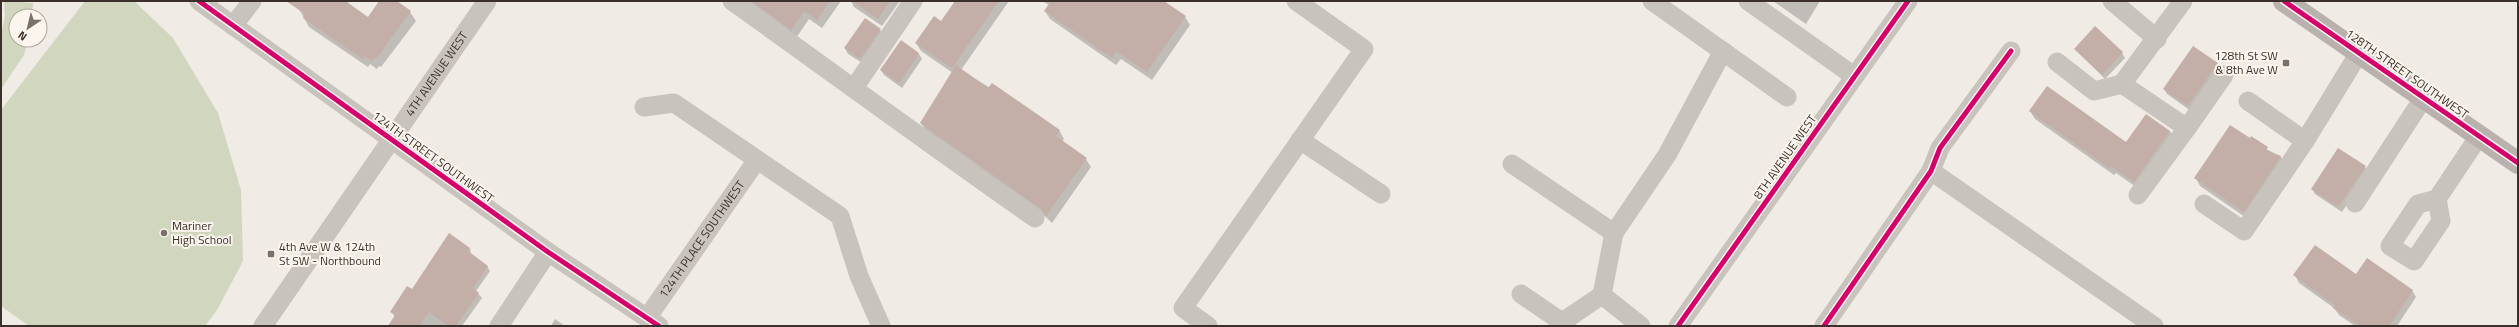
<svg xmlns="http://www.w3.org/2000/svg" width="2519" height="327" font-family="'Titillium Web',sans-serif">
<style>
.green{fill:#d1d6bf}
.shadow{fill:#0003}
.building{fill:#c3afa7}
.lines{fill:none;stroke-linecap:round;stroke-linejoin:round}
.minor{stroke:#c9c3be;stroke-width:19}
.major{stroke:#b8b1ad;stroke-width:22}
.cycleway-casing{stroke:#fbf5ee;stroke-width:8}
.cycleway{stroke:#d6006c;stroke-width:5}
.poi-dot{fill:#7a716c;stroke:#fbf5ee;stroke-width:1.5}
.labels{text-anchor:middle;stroke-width:4;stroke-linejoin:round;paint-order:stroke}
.poi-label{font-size:12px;fill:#3b302b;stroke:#fbf5ee;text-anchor:start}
.street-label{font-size:12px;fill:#3b302b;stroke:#fbf5ee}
</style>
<rect width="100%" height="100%" fill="#f0ebe5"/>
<!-- green -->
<path class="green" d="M4,1L33,3L32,16H16V40H28L24,55L1,89V35L5,16Z
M85,1H134L173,38L218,113L241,190L243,261L217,310L205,326H29L1,306V110Z"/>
<!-- shadow -->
<path class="shadow" d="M304,1H346L369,19L381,1H395L410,12L416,21L381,67L379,66L377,69L370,64L368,67L309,27L299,9Z
M745,1H841L822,28L809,19L796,38Z
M851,1H900L882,26L854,7Z
M957,1H1009L961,70L1059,130L1064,139L1062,142L1086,159L1091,167L1052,223L1047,218L926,131L921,123L953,73L921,51L916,43L942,23Z
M1042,1H1162L1185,17L1190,25L1152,80L1121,59L1116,65L1050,19L1045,11L1049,5Z
M1773,1H1820L1806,24Z
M880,30L883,35L864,64L848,54L845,48Z
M901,42L919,54L922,59L902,88L884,75L881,70Z
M2075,49L2122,53L2125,58L2105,79Z
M2217,64L2220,69L2191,111L2167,94L2164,89Z
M2030,111L2126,144L2170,131L2174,139L2139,189L2116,173L2114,175L2035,119Z
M2250,140L2281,157L2285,164L2248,219L2200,186L2196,178Z
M2365,167L2368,172L2342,212L2315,194L2312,189Z
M470,248L471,255L487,266L490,271L476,291L482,298L462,326H389L395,317L392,312L412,291Z
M2295,275H2357L2412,290L2416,297L2397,326H2355L2339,315L2334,308L2299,283Z
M555,319L565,326H551Z"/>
<!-- building -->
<path class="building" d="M286,1H345L368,17L379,1H397L411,11L376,59L374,57L372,61L365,56L363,59L323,32L303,18L305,14Z
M751,1H830L817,20L804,11L791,30Z
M852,1H890L878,19Z
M955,1H999L952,68L915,43L934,16L941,21Z
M1051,1H1164L1186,16L1147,72L1116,51L1112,58L1044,11Z
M865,18L881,29L860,59L844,48Z
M2095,26L2123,52L2102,75L2074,49Z
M901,40L919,53L899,83L880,70Z
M2193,46L2218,63L2188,106L2163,89Z
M956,65L988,88L992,83L1060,130L1056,136L1087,158L1046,216L1041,209L920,123Z
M2047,86L2126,142L2146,114L2170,131L2134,182L2111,166L2109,168L2029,111Z
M2230,125L2250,138L2251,136L2268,147L2266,150L2281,156L2244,212L2194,178Z
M2338,148L2366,166L2338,207L2311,189Z
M449,233L470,248L468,251L488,266L473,288L479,293L456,326H449L429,312L419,326H388L395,315L390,312L407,286L412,289Z
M2315,245L2356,274L2367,258L2413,290L2389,326H2360L2333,308L2335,305L2293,275Z"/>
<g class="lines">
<!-- minor -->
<g class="minor">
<path d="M199,1L548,252L659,326"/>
<path d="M732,1C833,73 933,147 1035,218"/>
<path d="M1652,1L1787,97"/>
<path d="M1748,1L1854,76"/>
<path d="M2112,1L2157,39"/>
<path d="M233,26L252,1"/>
<path d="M2057,62L2094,91L2122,84"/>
<path d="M854,88L913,1"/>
<path d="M2248,101L2305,141"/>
<path d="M644,107L674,103L840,216L859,276L881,326"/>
<path d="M2187,128L2224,75"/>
<path d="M1300,140L1381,194"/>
<path d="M1512,164L1614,233"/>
<path d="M1931,171L2154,326"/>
<path d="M2138,195L2187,128L2122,84L2183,1"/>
<path d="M2437,199L2418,204L2390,246L2414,261L2441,221L2437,199L2479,136"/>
<path d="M2355,203L2424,97"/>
<path d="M2204,204L2244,231L2305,141L2359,53"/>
<path d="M1521,294L1562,322"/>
<path id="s1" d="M647,318L757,160"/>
<path id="s2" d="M263,326L487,1"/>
<path d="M499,326L548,252"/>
<path d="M1208,326L1183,308L1364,49L1296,1"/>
<path d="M1567,326L1562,322L1602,295"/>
<path d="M1641,326L1602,295L1614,233L1667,155L1723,51"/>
<path d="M1678,326L1908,1"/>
<path d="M1824,326L1931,171L1940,148L2011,51"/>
</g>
<!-- major -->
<path class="major" d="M2284,1L2518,163"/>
<defs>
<path id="cycleway" d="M199,1L548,252L659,326
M2284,1L2518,163
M1678,326L1908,1
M1824,326L1931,171L1940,148L2011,51"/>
</defs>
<!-- cycleway casing -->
<use href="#cycleway" class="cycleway-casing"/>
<!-- cycleway -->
<use href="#cycleway" class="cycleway"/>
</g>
<!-- markers -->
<g class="poi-dot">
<rect x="2282" y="59" width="8" height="8" rx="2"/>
<circle cx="164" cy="233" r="4"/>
<rect x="267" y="250" width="8" height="8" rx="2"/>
</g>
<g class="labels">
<!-- poi labels -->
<g class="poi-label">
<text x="2278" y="60" text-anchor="end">128th St SW<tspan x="2278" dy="14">&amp; 8th Ave W</tspan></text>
<text x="172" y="230">Mariner<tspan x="172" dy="14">High School</tspan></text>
<text x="279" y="251">4th Ave W &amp; 124th<tspan x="279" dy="14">St SW - Northbound</tspan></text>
</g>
<!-- street labels -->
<g class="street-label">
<text dy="4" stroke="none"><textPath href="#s2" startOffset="306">4TH AVENUE WEST</textPath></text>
<text transform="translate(2407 74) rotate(35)" y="4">128TH STREET SOUTHWEST</text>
<text transform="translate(433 157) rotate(36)" y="4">124TH STREET SOUTHWEST</text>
<text transform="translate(1785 157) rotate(-55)" y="4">8TH AVENUE WEST</text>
<text dy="4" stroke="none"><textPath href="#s1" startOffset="96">124TH PLACE SOUTHWEST</textPath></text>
</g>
</g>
<!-- border -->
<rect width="2519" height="327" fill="none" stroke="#3b302b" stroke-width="4"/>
<!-- north arrow -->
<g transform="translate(28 28) rotate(215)"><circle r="19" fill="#fbf5ee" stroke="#aea6a0"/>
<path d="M0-3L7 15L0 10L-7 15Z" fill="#7a716c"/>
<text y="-6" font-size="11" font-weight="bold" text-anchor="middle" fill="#3b302b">N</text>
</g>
</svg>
